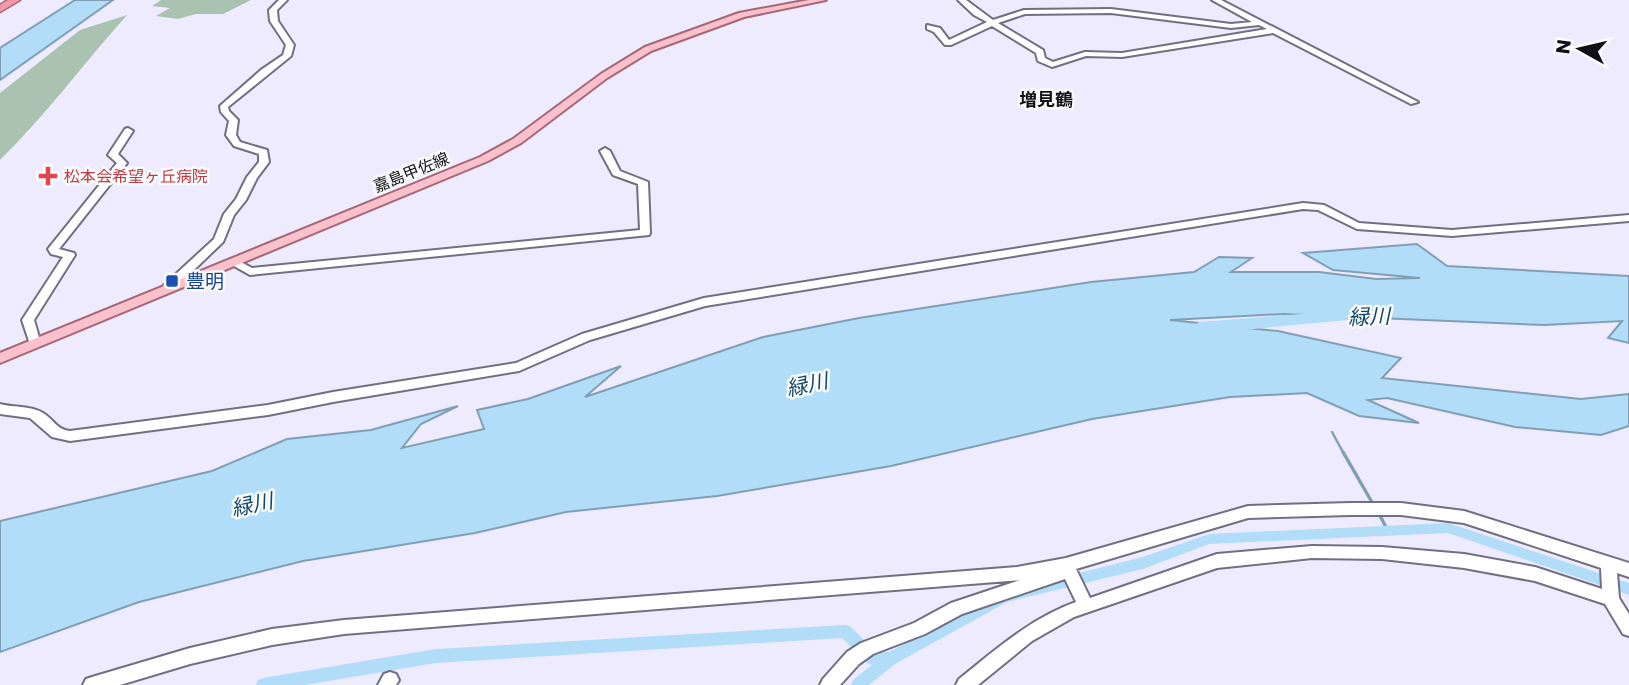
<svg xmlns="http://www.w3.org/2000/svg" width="1629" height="685" font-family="Poppins,'Noto Sans JP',sans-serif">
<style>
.green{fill:#aac3b0}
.water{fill:#b1ddf8;stroke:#819fb4;stroke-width:2}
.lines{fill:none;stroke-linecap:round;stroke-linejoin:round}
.stream-far1{stroke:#819fb4;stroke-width:2.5}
.stream{stroke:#819fb4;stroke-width:3.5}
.canal{fill:#b1ddf8;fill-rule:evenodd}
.river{fill:#b1ddf8;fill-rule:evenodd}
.minor-casing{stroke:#726f83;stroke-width:4}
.major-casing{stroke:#a66776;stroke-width:4}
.highway-casing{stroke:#a66776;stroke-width:3}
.minor{fill:#fff;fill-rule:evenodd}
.major{fill:#fac0cb;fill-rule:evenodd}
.highway{fill:#f696a9;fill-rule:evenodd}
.health-dot{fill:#e0444e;stroke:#fbfbfb;stroke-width:2.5}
.transit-dot{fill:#1a4fb4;stroke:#fbfbfb;stroke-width:2.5}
.labels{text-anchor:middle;stroke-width:5;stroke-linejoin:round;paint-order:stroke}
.far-street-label{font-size:16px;fill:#100f17;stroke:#fbfbfb}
.far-health-label{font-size:16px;fill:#be3a42;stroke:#fbfbfb;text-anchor:start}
.far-neighbourhood-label{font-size:18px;font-weight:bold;fill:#100f17;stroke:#fbfbfb}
.transit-label{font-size:19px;fill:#164399;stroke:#fbfbfb;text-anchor:start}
.water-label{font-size:21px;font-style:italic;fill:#144965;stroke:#fbfbfb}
</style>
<rect width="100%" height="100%" fill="#eeebfe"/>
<!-- green -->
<path class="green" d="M161,0H251L223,14H196L178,19L156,16L170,8L152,6Z
M127,15C84,63 46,115 0,160V93L80,30Z"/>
<!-- water -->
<path class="water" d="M75,0H113L0,80V48Z
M1417,244L1447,266L1629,276V343L1608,338L1622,321L1544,325L1283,314L1170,320L1278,331L1401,358L1382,378L1581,399L1629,394V426L1601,435L1515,427L1387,398L1368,400L1419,423L1359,416L1307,393L1230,397L1092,419L891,466L717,496L566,512L475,533L303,561L139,602L0,652V521L212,471L287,439L371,430L458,406L421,424L402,448L484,429L477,410L528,399L621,366L585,397L763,337L859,318L1091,282L1194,272L1219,257L1252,258L1231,272H1319L1376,279L1420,278L1333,270L1303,253Z"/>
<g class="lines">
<!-- stream-far1 -->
<path class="stream-far1" d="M1332,432L1344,454"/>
<!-- stream -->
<path class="stream" d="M1343,452L1373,504
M1378,512L1388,531"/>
<!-- canal -->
<path class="canal" d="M1448,523L1629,583V595L1448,533L1209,544L1143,569L1007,602L895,664L869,685H851L853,680L872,665L867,663L842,638L436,663L305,685H256L258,680L263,678L436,649L845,625L850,626L875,651L889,652L999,593L1143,557L1209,534Z"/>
<!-- river -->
<path class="river" d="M1353,310L1361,315L1359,319L1199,334L1190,328L1199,322Z"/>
<defs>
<path id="minor" d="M279,0H287L277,10L278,21L294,45L291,56L228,107L229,111L238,120L236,135L240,142L267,150L269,162L257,178L246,200L234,215L223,242L172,291H164L162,288L164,285L214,239L224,214L236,199L247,177L259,162V154L234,146L226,135L229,121L221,112L220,106L261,70L283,55L286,45L270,21L269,10Z
M958,0H966L993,20L1024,10L1111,9L1231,24L1252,22L1212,0H1221L1418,102L1411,104L1273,33L1122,57L1086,56L1052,67L1038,61L1036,53L992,26L951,45H945L934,32L927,29V25L940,28L949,40L987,22L974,15ZM1111,13L1231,28L1259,25L1267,29L1122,53L1085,52L1053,62L1045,58L1043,50L998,23L1025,14Z
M128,128L133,131L118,154L127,163L59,249L74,253L75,255L34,320L41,344L35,348L31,347L22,320L63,257L51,254L48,249L117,163L108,155L125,129Z
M605,148L610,151L620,171L648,182L650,233L649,235L250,275L227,262L229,260H237L252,268L640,230L638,184L613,175L600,151Z
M1303,203L1324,205L1359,223L1452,230L1629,215V221L1452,236L1357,229L1318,210L1303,209L705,306L590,340L519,371L333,402L268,415L70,441L52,437L30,418L0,414V404C15,408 33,405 46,415C55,422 58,430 70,431L268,405L333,392L516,363L582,334L704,298Z
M1350,503H1401L1464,511L1629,563V577L1617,573L1619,598L1629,614V636L1623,634L1605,604L1535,581L1464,568L1382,559L1312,558L1217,568L1074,617L1032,641L978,685H956L959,679C995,650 1031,618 1076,602L1065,579L962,614L925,634L873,654L859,664L840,685H820L823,679L847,652L861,643L914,623L951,603L1020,580L344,634L272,645L190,664L120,685H83L86,679L92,677L190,648L272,629L344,620L1017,567L1066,558L1248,506ZM1350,515H1401L1464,523L1601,568L1602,589L1535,567L1464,554L1382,547L1312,546L1217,554L1090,598L1076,569L1248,518Z
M390,672L396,674L399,680L396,685H378L384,674Z"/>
<path id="major" d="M809,0H826L744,17L651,51L607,78L521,143L488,161L0,363V353L480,157L513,139L601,74L645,47L739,13Z"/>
<path id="highway" d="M8,0H20L0,12V5Z"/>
</defs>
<!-- minor casing -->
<use href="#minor" class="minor-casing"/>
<!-- major casing -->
<use href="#major" class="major-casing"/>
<!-- highway casing -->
<use href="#highway" class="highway-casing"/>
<!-- minor -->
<use href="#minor" class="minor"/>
<!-- major -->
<use href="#major" class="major"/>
<!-- highway -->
<use href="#highway" class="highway"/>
</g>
<!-- markers -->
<path class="health-dot" d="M44.5 165.5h7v7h7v7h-7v7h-7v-7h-7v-7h7z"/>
<rect class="transit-dot" x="165" y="274" width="14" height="14" rx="3.5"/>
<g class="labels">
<!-- far-street labels -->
<g class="far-street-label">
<text transform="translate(411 172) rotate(-22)" y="6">嘉島甲佐線</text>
</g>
<!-- far-health labels -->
<g class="far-health-label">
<text x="64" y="182">松本会希望ヶ丘病院</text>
</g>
<!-- far-neighbourhood labels -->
<g class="far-neighbourhood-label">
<text x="1046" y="106">増見鶴</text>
</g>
<!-- transit labels -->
<g class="transit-label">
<text x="186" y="288">豊明</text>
</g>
<!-- water labels -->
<g class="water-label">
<text transform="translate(1369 317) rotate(-2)" y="7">緑川</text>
<text transform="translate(807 385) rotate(-12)" y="7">緑川</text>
<text transform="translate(252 505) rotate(-12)" y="7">緑川</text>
</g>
</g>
<!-- north arrow -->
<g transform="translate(1580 49) rotate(278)" stroke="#fbfbfb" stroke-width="5" paint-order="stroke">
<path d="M0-5L12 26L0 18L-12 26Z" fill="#100f17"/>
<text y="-10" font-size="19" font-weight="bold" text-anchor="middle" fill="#100f17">N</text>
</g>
</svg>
